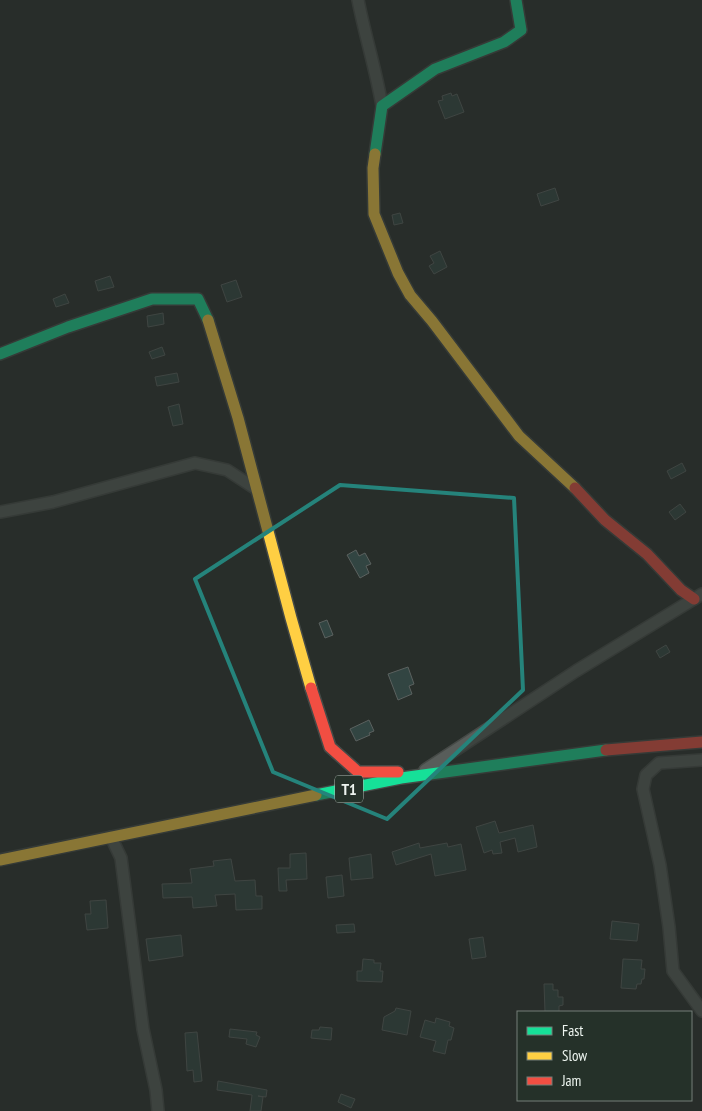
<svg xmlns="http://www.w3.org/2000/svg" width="702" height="1111" font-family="'PT Sans Narrow',sans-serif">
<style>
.building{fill:#324542;stroke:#5b615f}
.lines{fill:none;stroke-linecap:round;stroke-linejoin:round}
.street-casing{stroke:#464a47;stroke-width:14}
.fast-casing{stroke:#464a47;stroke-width:14}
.slow-casing{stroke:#464a47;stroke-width:14}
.jam-casing{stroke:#464a47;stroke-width:14}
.street{stroke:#585d5a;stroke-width:11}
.fast{stroke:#16e098;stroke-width:11}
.slow{stroke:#ffcf43;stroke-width:11}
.jam{stroke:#f24e42;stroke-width:11}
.marked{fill:none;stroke:#25837b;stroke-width:4;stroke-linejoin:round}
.labels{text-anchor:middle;stroke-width:4;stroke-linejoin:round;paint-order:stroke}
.shield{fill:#253129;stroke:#b1bab4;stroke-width:1}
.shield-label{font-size:16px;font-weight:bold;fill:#edf4ef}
</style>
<rect width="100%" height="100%" fill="#282e2a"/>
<!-- building -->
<path class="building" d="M451,93L452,96L457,94L464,112L445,119L438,101L443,100L442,96Z
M555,188L559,200L541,206L537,194Z
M400,213L403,223L394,225L392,215Z
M440,251L447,267L434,274L429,266L434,263L430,256Z
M110,276L114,287L98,291L95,281Z
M236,280L242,297L227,302L221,285Z
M65,294L69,303L56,307L53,299Z
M163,313L164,324L148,327L147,316Z
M162,347L165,355L152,359L149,352Z
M177,373L179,382L157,386L155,377Z
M179,404L183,424L173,426L168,407Z
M682,463L686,471L671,479L667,471Z
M680,504L686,512L675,520L669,512Z
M356,550L359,556L365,553L371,564L366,566L369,573L360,578L347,555Z
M327,620L333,635L325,638L319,623Z
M666,645L670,652L660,658L656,651Z
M408,667L414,684L409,686L412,694L398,700L388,674Z
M369,720L374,731L369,733L370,735L356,741L350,729Z
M495,821L499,833L533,825L537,847L518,852L515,838L500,842L502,853L493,854L492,850L484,853L476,827Z
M419,843L420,848L447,843L448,847L461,844L466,870L435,876L431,854L396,865L392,852Z
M306,853L307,879L286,880L287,891H279L278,868H290V854Z
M371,854L373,878L351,880L349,858Z
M231,859L235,881L255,880L256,896H262V909L236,910L235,894L215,895L217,906L193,908L192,897L163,898L162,884L192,883L190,869L214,866L213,861Z
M342,875L344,896L328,898L326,877Z
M106,900L108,928L87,930L85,914H91L90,901Z
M612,921L639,924L637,941L610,939Z
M354,924L355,932L337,933L336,925Z
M181,935L183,956L149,961L146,939Z
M483,937L486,957L472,959L469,939Z
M363,959L374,960V963H381L380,971H383L382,982L357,981V971H362Z
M623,959L642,960L641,969H645L644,979H642L641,984H637L636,989L621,988Z
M544,984H553V990H558V997H563V1005L559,1006V1012H545Z
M396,1008L411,1011L407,1035L382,1030L384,1017L395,1011Z
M436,1018L450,1022L449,1026L454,1028L451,1040H448L445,1054L433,1051L436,1041L420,1037L425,1020L435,1023Z
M320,1027L332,1028L331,1040L311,1038L312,1030H319Z
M230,1029L257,1032L256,1035L260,1037L256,1047L246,1044L247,1039L229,1037Z
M197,1032L202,1081L194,1082L193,1070L187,1071L185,1033Z
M218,1081L267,1090L266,1097L258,1096L263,1097L261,1111H250L252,1095L217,1090Z
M341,1094L355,1099L351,1108L338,1102Z"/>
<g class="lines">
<defs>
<path id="street" d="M358,0C365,36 376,70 382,106
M0,512L53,502L195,463L227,470L256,489
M702,760L659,763L646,775L643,789L660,865L669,927L673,971L702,1011
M425,770L576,671L702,594
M111,837L121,858L143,1029L156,1090L158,1111"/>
<path id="fast" d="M375,154L382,106L435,69L504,42L521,30L516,0
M0,354L68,327L152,299H198L208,320
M316,795L401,778L606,750"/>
<path id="slow" d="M375,154L373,168L374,214L398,273L410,295L432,321L519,436L575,488
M208,320L238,418L291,618L311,688
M0,860L316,795"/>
<path id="jam" d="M575,488L605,520L647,554L681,590L694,599
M311,688L330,747L358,772H398
M606,750L702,742"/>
</defs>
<!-- street casing -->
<use href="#street" class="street-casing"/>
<!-- fast casing -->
<use href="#fast" class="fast-casing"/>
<!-- slow casing -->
<use href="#slow" class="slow-casing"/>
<!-- jam casing -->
<use href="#jam" class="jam-casing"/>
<!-- street -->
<use href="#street" class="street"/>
<!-- fast -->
<use href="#fast" class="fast"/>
<!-- slow -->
<use href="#slow" class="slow"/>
<!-- jam -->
<use href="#jam" class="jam"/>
</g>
<!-- marked area -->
<path d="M0 0H702V1111H0ZM340,485L514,498L523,690L387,819L273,772L195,579Z" fill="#282e2a" fill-opacity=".55" fill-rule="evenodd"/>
<path class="marked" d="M340,485L514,498L523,690L387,819L273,772L195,579Z"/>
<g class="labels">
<!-- shield labels -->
<rect class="shield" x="335" y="775.5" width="28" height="27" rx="4"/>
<g class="shield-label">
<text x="349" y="795">T1</text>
</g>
</g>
<!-- legend -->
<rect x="517" y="1011" width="175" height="90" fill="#253129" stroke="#757f78"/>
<rect x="527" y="1027" width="25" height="8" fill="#16e098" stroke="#757f78"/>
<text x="562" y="1036" font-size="15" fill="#edf4ef">Fast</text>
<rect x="527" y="1052" width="25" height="8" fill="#ffcf43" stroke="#757f78"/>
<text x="562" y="1061" font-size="15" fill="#edf4ef">Slow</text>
<rect x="527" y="1077" width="25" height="8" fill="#f24e42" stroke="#757f78"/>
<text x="562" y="1086" font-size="15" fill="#edf4ef">Jam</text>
</svg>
